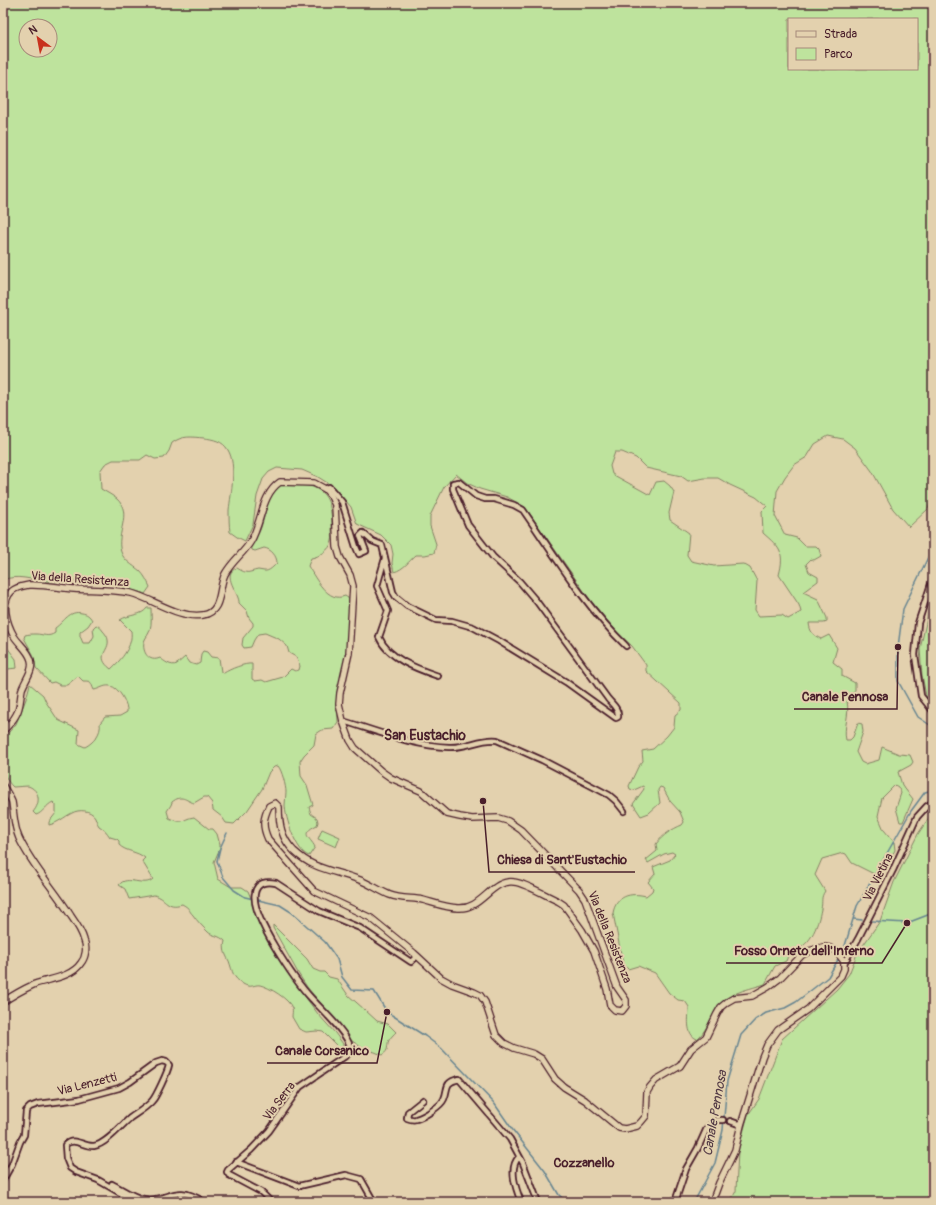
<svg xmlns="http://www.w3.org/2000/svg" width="936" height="1205" font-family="Pangolin,sans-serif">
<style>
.green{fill:#bee39d;stroke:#848164;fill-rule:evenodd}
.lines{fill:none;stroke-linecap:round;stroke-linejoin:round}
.stream{stroke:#668490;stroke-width:1.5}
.minor-casing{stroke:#4a1f2b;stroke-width:8}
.tertiary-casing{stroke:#4a1f2b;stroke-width:8}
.minor{stroke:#e3d1ae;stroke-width:4.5}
.tertiary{stroke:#e3d1ae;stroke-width:5.5}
.labels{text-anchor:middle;stroke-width:4;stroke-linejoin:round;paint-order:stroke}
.street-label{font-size:12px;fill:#4a1f2b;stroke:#e3d1ae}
.water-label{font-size:13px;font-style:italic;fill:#513844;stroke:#e3d1ae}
.neighbourhood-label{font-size:13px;font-weight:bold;fill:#4a1f2b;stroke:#e3d1ae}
.quarter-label{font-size:14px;font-weight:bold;fill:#4a1f2b;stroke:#e3d1ae}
.leader{fill:none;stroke:#4a1f2b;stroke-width:1.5}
.callout-dot{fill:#4a1f2b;stroke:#e3d1ae;stroke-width:1.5}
.callout-label{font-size:13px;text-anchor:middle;font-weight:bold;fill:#4a1f2b;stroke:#e3d1ae;stroke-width:4;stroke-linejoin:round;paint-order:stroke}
</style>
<rect width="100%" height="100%" fill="#e3d1ae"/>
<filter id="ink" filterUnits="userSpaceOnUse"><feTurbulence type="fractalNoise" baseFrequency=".025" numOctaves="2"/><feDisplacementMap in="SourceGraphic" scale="8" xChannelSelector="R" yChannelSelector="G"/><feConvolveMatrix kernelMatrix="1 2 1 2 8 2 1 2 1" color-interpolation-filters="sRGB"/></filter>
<g filter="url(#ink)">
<!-- green -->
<path class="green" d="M3,3H933V496L928,509L909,527L893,509L872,471L855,448L843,439L828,436L815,444L807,457L794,465L785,477L777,491L775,516L785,535L797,538L805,546H816L819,549L821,556L814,560L811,559L806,564L809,572L818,577V581L803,592L818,599L827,618V622L824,623H809C810,632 813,635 821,639L829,635L837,648L833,662L842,669V676L855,683V690L847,701C850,715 843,727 846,740H850L853,737L858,723L862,724L863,732L856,752L861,762L865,764L879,760L882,747L899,754L910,755L913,762L911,765L898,772L902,785L913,799L903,822H900L896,808L901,793L898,787L895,785L882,798L878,816L884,830L894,842L895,850L883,872L881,874H874L852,863L846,854L843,853L822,859L815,875L825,891C820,898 823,901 821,909C818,926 810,949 790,951L786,961L775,966L765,984C743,991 727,992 714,1013C708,1023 706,1031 697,1039C685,1034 689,1017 689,1007L685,1001L678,1000L669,993L655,973L638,966L628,969L623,964L613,913C616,896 630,892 646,896L652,891L653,888L648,882L655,874L653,867L670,860L675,854L672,852L664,854L648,863L646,860L657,851L656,844C663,835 672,829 682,825L684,822L680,812L670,801L663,788L660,787L658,790L660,803L649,813L641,816L633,804L644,789L643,786L634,790L630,789L629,786L638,767L643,761L642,751L653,749L667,736L674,727L675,715L681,710V703L646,671V665L632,646L616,631L591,601L525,507L507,497L480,489L467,483L456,474L444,487L430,516V526L436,544L434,553L425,555H416C408,562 404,569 394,572L392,563L393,554L391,545L381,535L357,524L351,507L334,487L318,477L302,470L277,468L269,472L263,479L257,496L253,524L245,541L237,537L230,532C229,525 229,517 229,510C231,493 237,465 228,450C223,441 213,439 204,438C191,437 183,435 172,443L169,451L164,458L155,459L147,455L140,460H113L105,464L100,471L101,489C106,492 112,495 117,499C133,514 115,533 121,552C124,561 133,565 140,571C145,576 147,581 150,587L145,594C139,591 134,591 127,589C125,588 122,586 119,585C97,579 69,583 45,581C30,580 18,574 3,580ZM789,19H917V69H789ZM26,26H50V50H26ZM615,452H622L636,458L646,468L681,476L688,481L705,478H718L730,485L756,497L767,506L762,511L763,533C780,548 785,552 779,575L799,605L801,612L788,619L782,615L759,616L755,610L757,581L750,568L743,564L714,566L691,561L687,555L689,533L670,520L669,513L674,492L670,486L664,481L656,482L650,495L612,474L610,466Z
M281,485C292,486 305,483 315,488C331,495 332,514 332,529C332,533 333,538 332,541C330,550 319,557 311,558L308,566C316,579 328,603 345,596L348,598L350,602L346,657L337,693L338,722L333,729L322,730L316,734L314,745L304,755L300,761L301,776L307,785L313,805L309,807L311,814L317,818L318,822L317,825C299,834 310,837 315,847L309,856C296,852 285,817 285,805C285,801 286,796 286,792C286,787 282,770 278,766L274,767L269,772L262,789L247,811L234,824L226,823L222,817L213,810L212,803L207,797H204L194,803C185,800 182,794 172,802L171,805L167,811L169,818C185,825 181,819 194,817L209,829H213L217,834L220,845V848L214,862L218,879L231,887H242L248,891L264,930L276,952L295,983L318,1014L335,1033L343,1044L342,1051L323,1032L317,1031L306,1032L299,1029L292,1017C292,1014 293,1011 292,1008C289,999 269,987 260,985C254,984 251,989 243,984C232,977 233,972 229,961C225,954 223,949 225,941C219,935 212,936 208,932C203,927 197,921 193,915C188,910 191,909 182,904C166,909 167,898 154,895L129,899L125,889L119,885C127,874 144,888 153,879L142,861L145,858C137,851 126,852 119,845V841L117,839L110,837C106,831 105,830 99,826C97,823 96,820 95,817C91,810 79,809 72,813C64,817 58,823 49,825V822L56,813V805L53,802C46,805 43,813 36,815L33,812C41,803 40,790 28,786L13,787C0,775 3,756 3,739L16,724L26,699L30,684L43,695L46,702L58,720L79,730L78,744L85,747C93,743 102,733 100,723L105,717L120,716L127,712C128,704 119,687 110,686C104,685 100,689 94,690C90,682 93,681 83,681L78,676L67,685H60L54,682L50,683L36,668L33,654L24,638L25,635C29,634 32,634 36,634C43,634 48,638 55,633V628C65,621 69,610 82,613C87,614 89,615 92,620L88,626L80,632V636L83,643H90L94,636L93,628L96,625C99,626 101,628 103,631C105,633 108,637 108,640C110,651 94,656 111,669C122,659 133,646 131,631L120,620C129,614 142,616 147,608H151C151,615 152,623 150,630C149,634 145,638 144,642C142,652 149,663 160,658C164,661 171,667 177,664C180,662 182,659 185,657L189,663L196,665L200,663L201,654L203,651L207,652L211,657L219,658L221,672L224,673C230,669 245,663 252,664V679L255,681L262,680L266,682L283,677L291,669L295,671L299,670L300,666L296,657L289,653L287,646L279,639L265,633L258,634L254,640L251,647L244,648L242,645L243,638L253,626V623L249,618L247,611L239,603C240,594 220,574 237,568C248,575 248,572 258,570C260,570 262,571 264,571C269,572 274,566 277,563C277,556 271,549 264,548L255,551L252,550C250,543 257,537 260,530C266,515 266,496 281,485Z
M933,592V703L926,696L922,675L920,649Z
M3,642L16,659L17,668L8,669L3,666Z
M933,814V1202H730L736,1191L738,1151L748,1115L759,1099L782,1039L837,989L849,974L857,954L880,921L894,882L918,834L930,816Z
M322,829L340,837L336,847L318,839Z
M273,925L307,959L313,969L320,972H324L329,977L337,979L348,995L365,1010L377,1021L388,1024L396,1032C394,1034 390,1038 389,1040C386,1047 390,1050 382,1055L375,1052L364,1049L352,1041L307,987L298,973L273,928Z"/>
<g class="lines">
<!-- stream -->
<path class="stream" d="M933,547L903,609L898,647V681L918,717L933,727
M227,833L220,848L217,861L223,877L234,890L245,897L280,905L291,912L325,942L337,959L342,977L352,990L374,991L387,1012L425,1036L441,1048L494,1103L512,1129L545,1171L559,1195L567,1202
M854,919L862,920
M872,921L907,923L933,913
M841,954L844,949L857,906L911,811L925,792L933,790
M694,1202L715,1163L723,1130L727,1081L741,1035L755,1020L766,1013L785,1008L796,1002L828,977L839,958"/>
<defs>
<path id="minor" d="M325,489L329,487L342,502L356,547L359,554L366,551L360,536L363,533L372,541L382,545L393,592L396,597L407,606L436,620L452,621L473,627L499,641L566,682L616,718L618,717C619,709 612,704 608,699L537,602L520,582L493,557L468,525L453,489V483L459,482L476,496L485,499H494L514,505L523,510C555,556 585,606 626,646
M385,558L377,586L388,611L379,637C388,659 418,669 438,676
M933,578L918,623L915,655L921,696L933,711
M343,721C377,731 413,746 449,747C466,748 481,738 497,740L542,760L609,795L616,801L624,811
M844,963L858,939L893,870L917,817L927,806L933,802
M423,1100L408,1112L407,1118C410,1119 414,1120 416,1119C424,1117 441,1106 444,1099C449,1088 443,1083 459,1079L510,1139L523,1163L538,1202
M730,1121L741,1125
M519,1157C508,1168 516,1189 521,1202
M236,1162L299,1186L346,1175L361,1179L374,1202
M3,1180L12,1164L20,1142L24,1135L26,1111L30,1107L38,1104L79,1099L119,1088L130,1082L156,1063L162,1061L166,1062L169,1065C168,1071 156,1097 152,1101C146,1108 137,1113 130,1118C121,1126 106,1144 94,1146C83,1147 74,1136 65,1145L66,1158L70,1168L76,1172L98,1180L136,1202
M112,1184C122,1189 132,1197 144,1199C170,1203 173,1182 204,1202
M271,1202L261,1192L229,1175L227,1172L228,1170L251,1150L269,1131L300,1087L344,1057C348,1054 351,1052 350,1047C348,1034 322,1010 312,999C296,982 250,916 255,893C257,882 267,881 276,883L319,911L360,928L411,962L417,956
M675,1202L686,1169L698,1148L707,1128L717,1120H723"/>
<path id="tertiary" d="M3,731C8,726 13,721 16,715C21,707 20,697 22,689C25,680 34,670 31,660C29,651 19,644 14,636C7,624 0,602 12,591C16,587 24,586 29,585C44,584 59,588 74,589C93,590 112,589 131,593C153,599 179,619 203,615C223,612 218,588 225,574C232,561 244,553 251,541C262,522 261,495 280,482L314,483L325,489L331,496L335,505L337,547L340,557L350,575L353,586L349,653L340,693L339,704L343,721L350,740L355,748L381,771L391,778L421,791L447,814L460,817L472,819L498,818L508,821L521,830L579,890L585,899L617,987L626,1000V1006L622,1011L615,1010L610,1005L607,989L594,951L582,930L564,905L558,901C547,896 525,883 514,882C491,879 482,910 458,908C447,908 434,903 423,900C412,898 400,899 390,895C380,891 370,884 360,880C335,870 315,871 294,851C281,838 279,824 279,807L275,803L269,806C263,819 262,826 268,839L314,891L371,918L414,953L441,978L452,984L474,992L480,995L485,1002L496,1035L504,1043L514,1048L534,1054L542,1059L555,1079L564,1087L585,1100L619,1128L625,1129L637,1126L641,1122L646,1116L647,1092L650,1087L656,1080L680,1066L691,1049L706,1037L717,1014L721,1007L727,1002L734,998L752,996L768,987L780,978L802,955L809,951L823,947L830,948L836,951L843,960L844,963V969L841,976L808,1009L778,1030L767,1045L762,1057L741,1125L735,1150L719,1183L712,1202
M3,786C6,791 10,797 12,802C14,814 14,827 19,838C32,866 55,890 71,916C76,923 82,932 84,940C87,947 86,957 81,963C72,977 50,979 35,984C24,989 13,995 3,1002"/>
</defs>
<!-- minor casing -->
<use href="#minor" class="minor-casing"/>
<!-- tertiary casing -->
<use href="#tertiary" class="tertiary-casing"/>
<!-- minor -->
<use href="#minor" class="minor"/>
<!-- tertiary -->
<use href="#tertiary" class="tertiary"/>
</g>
</g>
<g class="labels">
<!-- street labels -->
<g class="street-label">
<text transform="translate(80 579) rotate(4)" y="4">Via della Resistenza</text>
<text transform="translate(878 877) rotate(-63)" y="4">Via Vietina</text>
<text transform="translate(610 937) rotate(68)" y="4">Via della Resistenza</text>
<text transform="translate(87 1084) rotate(-14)" y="4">Via Lenzetti</text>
<text transform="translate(279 1101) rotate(-53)" y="4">Via Serra</text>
</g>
<!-- water labels -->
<g class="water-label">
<text transform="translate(714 1113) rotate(-80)" y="5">Canale Pennosa</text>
</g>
<!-- neighbourhood labels -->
<g class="neighbourhood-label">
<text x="584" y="1167">Cozzanello</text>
</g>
<!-- quarter labels -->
<g class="quarter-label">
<text x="425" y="740">San Eustachio</text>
</g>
</g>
<!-- callouts -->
<path class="leader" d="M898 647L897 709H794M483 801L489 872H635M907 923L882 963H726M387 1012L377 1063H267"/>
<g class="callout-dot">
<circle cx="898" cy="647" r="4"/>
<circle cx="483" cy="801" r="4"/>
<circle cx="907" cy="923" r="4"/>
<circle cx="387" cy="1012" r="4"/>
</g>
<g class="callout-label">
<text x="845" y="701">Canale Pennosa</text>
<text x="562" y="864">Chiesa di Sant'Eustachio</text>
<text x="804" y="955">Fosso Orneto dell'Inferno</text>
<text x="322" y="1055">Canale Corsanico</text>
</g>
<!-- margin -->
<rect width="936" height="1205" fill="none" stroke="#e3d1ae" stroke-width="16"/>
<rect x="8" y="8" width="920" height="1189" fill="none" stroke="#4a1f2b" stroke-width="1.5" filter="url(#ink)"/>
<!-- legend -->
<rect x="788" y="18" width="130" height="52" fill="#e3d1ae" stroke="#a68a7a"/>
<rect x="796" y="31" width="20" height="6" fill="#e3d1ae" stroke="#a68a7a"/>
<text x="824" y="38" font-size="12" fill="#4a1f2b">Strada</text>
<rect x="796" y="48" width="20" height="12" fill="#bee39d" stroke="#a68a7a"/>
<text x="824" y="58" font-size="12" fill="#4a1f2b">Parco</text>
<!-- north arrow -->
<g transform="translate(38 38) rotate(328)"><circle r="19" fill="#e3d1ae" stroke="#a68a7a"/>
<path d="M0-3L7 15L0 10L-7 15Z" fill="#c8321e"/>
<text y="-6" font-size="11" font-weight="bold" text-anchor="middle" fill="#4a1f2b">N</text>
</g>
</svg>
